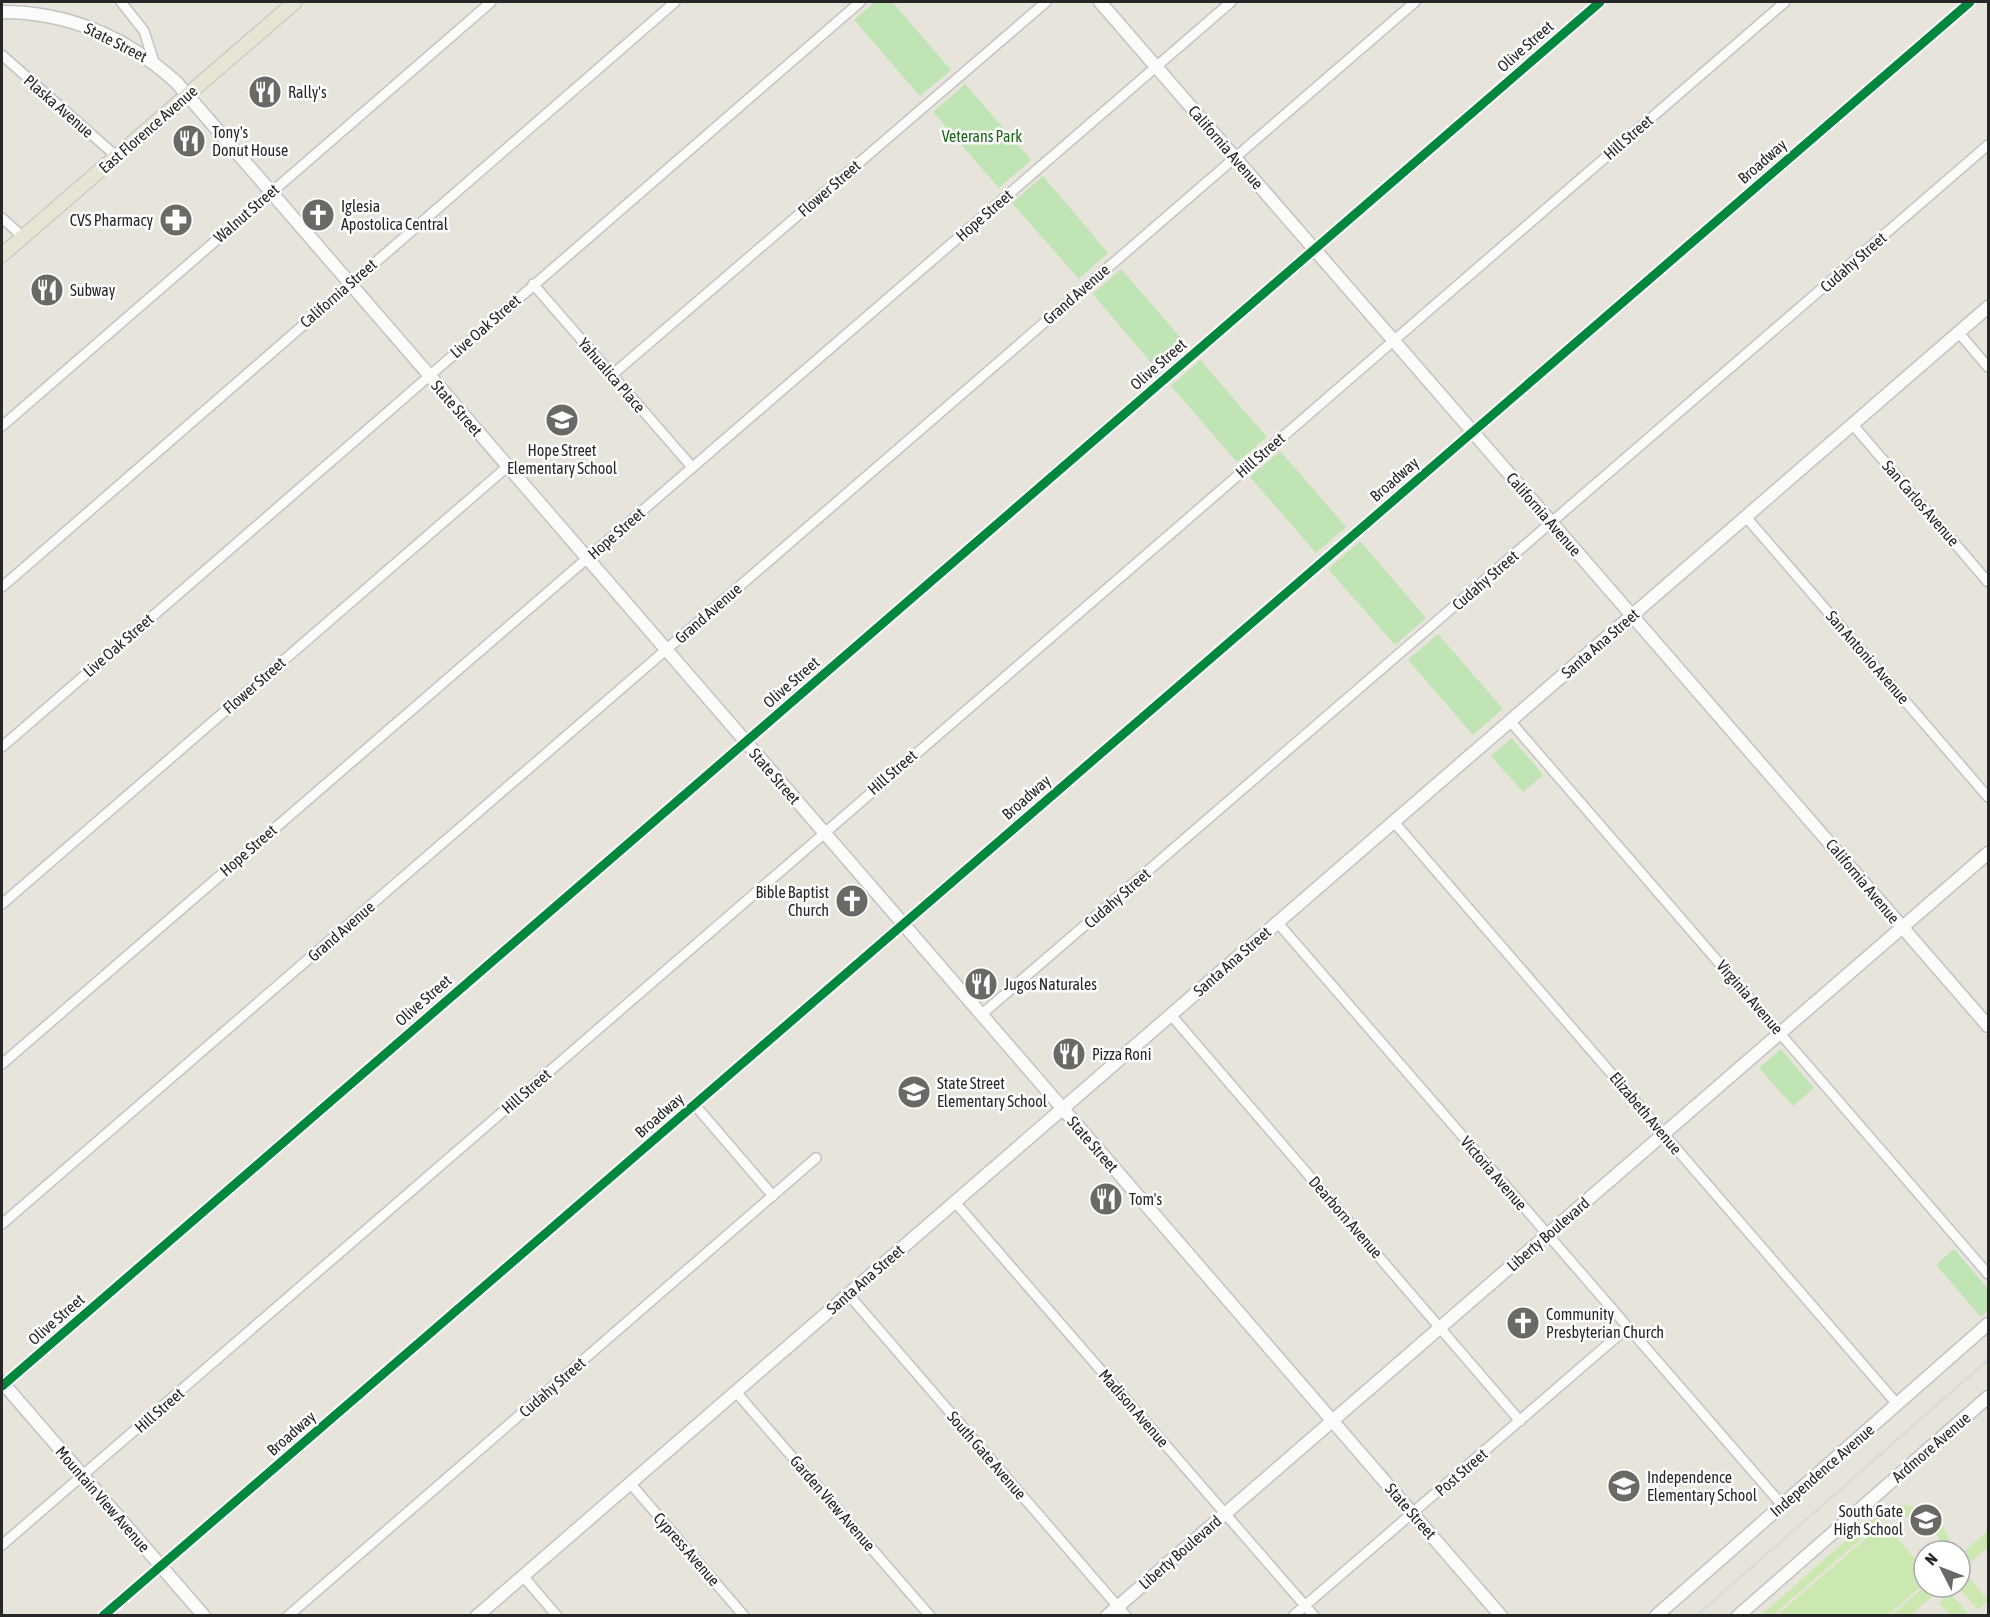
<svg xmlns="http://www.w3.org/2000/svg" width="1990" height="1617" font-family="'Asap Condensed',sans-serif">
<style>
.green{fill:#c0e4b3}
.pitch{fill:#cbe8b1}
.lines{fill:none;stroke-linecap:round;stroke-linejoin:round}
.street-casing{stroke:#c4c2c2;stroke-width:12}
.secondary-casing{stroke:#c4c2c2;stroke-width:15}
.primary-casing{stroke:#c3c2bf;stroke-width:16}
.street{stroke:#fbfbfa;stroke-width:9}
.secondary{stroke:#fbfbfa;stroke-width:12}
.primary{stroke:#e6e4d2;stroke-width:14}
.rail{stroke:#dcdcde;stroke-width:3}
.cycleway-casing{stroke:#fff;stroke-width:13}
.cycleway{stroke:#00873e;stroke-width:9}
.labels{text-anchor:middle;stroke-width:5;stroke-linejoin:round;paint-order:stroke}
.street-label{font-size:16px;fill:#272727;stroke:#fff}
.poi-label{font-size:16px;fill:#272727;stroke:#fff;text-anchor:start}
.park-label{font-size:16px;fill:#1a6517;stroke:#fff}
</style>
<rect width="100%" height="100%" fill="#e7e4dc"/>
<!-- green -->
<path class="green" d="M875,2H892L951,70L920,96L854,20Z
M965,84L1031,160L999,188L933,112Z
M1043,176L1108,253L1079,279L1012,203Z
M1121,269L1187,345L1158,371L1093,294Z
M1200,360L1267,437L1237,462L1171,386Z
M1280,451L1346,527L1316,553L1250,477Z
M1360,541L1426,618L1395,645L1328,569Z
M1438,634L1503,709L1473,735L1408,660Z
M1512,738L1543,775L1523,792L1491,756Z
M1781,1049L1814,1088L1793,1106L1759,1068Z
M1954,1249L1988,1289V1310L1981,1317L1936,1265Z"/>
<!-- pitch -->
<path class="pitch" d="M1904,1505C1928,1508 1951,1525 1951,1551H1944C1935,1521 1912,1509 1883,1520L1773,1615H1761L1882,1509Z
M1884,1523L1924,1569V1584L1888,1615H1777Z
M1988,1531V1547L1960,1572V1555Z
M1968,1577L1988,1600L1978,1610L1958,1587Z
M1924,1587H1943L1911,1615H1892Z
M1950,1593L1969,1615H1950L1939,1603Z"/>
<g class="lines">
<defs>
<path id="street" d="M121,2L144,31L154,62
M2,55L116,156
M2,218L23,237
M533,284L692,467
M1959,333L1988,367
M612,375L1046,2
M1853,425L1988,582
M2,426L491,2
M1746,517L1988,797
M2,587L675,2
M1510,721L1988,1274
M2,747L860,2
M1393,821L1897,1404
M2,904L507,467
M1277,922L1782,1505
M981,1015L1988,145
M1171,1015L1520,1421
M2,1064L1231,2
M694,1104L773,1196
M954,1201L1314,1616
M2,1224L1415,2
M848,1294L1126,1616
M2,1386L1600,2
M736,1392L930,1616
M630,1483L744,1616
M2,1545L1785,2
M523,1576L557,1616
M103,1616L1970,2
M288,1616L816,1158
M1293,1616L1628,1327"/>
<path id="secondary" d="M1100,2L1988,1026
M2,12C69,12 126,37 176,82L1501,1616
M2,1382L204,1616
M477,1616L1988,307
M1107,1616L1988,853
M1656,1616L1988,1324
M1738,1616L1988,1397"/>
<path id="primary" d="M2,255L295,2"/>
</defs>
<!-- street casing -->
<use href="#street" class="street-casing"/>
<!-- secondary casing -->
<use href="#secondary" class="secondary-casing"/>
<!-- primary casing -->
<use href="#primary" class="primary-casing"/>
<!-- street -->
<use href="#street" class="street"/>
<!-- secondary -->
<use href="#secondary" class="secondary"/>
<!-- primary -->
<use href="#primary" class="primary"/>
<!-- rail -->
<path class="rail" d="M1696,1616L1988,1360"/>
<defs>
<path id="cycleway" d="M2,1386L1600,2
M103,1616L1970,2"/>
</defs>
<!-- cycleway casing -->
<use href="#cycleway" class="cycleway-casing"/>
<!-- cycleway -->
<use href="#cycleway" class="cycleway"/>
</g>
<!-- icons -->
<defs>
<symbol id="restaurant-disc" viewBox="-11 -11 22 22"><circle r="9.5" fill="#6a6966" stroke="#fff"/><path d="M-5-6h1v4h1v-4h1v4h1v-4h1v5L-1.5 .5V6h-2V.5L-5-1ZM5-6V6H3V1.5H1.5Q1.5-4 5-6Z" fill="#fff"/></symbol>
<symbol id="church-disc" viewBox="-11 -11 22 22"><circle r="9.5" fill="#6a6966" stroke="#fff"/><path d="M-1.2-6h2.4v3.5h3.3v2.4h-3.3V6h-2.4V-.1h-3.3v-2.4h3.3Z" fill="#fff"/></symbol>
<symbol id="pharmacy-disc" viewBox="-11 -11 22 22"><circle r="9.5" fill="#6a6966" stroke="#fff"/><path d="M-2-6h4v4h4v4h-4v4h-4v-4h-4v-4h4Z" fill="#fff"/></symbol>
<symbol id="school-disc" viewBox="-11 -11 22 22"><circle r="9.5" fill="#6a6966" stroke="#fff"/><path d="M0-5L7-2L0 1L-7-2ZM-4 1L0 2.5L4 1V4Q0 6-4 4Z" fill="#fff"/></symbol>
</defs>
<g fill-rule="evenodd">
<use href="#restaurant-disc" x="246" y="73" width="38" height="38"/>
<use href="#restaurant-disc" x="170" y="122" width="38" height="38"/>
<use href="#church-disc" x="299" y="196" width="38" height="38"/>
<use href="#pharmacy-disc" x="157" y="201" width="38" height="38"/>
<use href="#restaurant-disc" x="28" y="271" width="38" height="38"/>
<use href="#school-disc" x="543" y="401" width="38" height="38"/>
<use href="#church-disc" x="833" y="882" width="38" height="38"/>
<use href="#restaurant-disc" x="962" y="965" width="38" height="38"/>
<use href="#restaurant-disc" x="1050" y="1035" width="38" height="38"/>
<use href="#school-disc" x="895" y="1073" width="38" height="38"/>
<use href="#restaurant-disc" x="1087" y="1180" width="38" height="38"/>
<use href="#church-disc" x="1504" y="1304" width="38" height="38"/>
<use href="#school-disc" x="1605" y="1467" width="38" height="38"/>
<use href="#school-disc" x="1907" y="1501" width="38" height="38"/>
</g>
<g class="labels">
<!-- street labels -->
<g class="street-label">
<text transform="translate(116 42) rotate(27)" y="6">State Street</text>
<text transform="translate(1525 46) rotate(-41)" y="6">Olive Street</text>
<text transform="translate(59 106) rotate(41)" y="6">Plaska Avenue</text>
<text transform="translate(148 129) rotate(-41)" y="6">East Florence Avenue</text>
<text transform="translate(1628 137) rotate(-41)" y="6">Hill Street</text>
<text transform="translate(1226 147) rotate(49)" y="6">California Avenue</text>
<text transform="translate(1762 161) rotate(-41)" y="6">Broadway</text>
<text transform="translate(829 188) rotate(-41)" y="6">Flower Street</text>
<text transform="translate(246 213) rotate(-41)" y="6">Walnut Street</text>
<text transform="translate(984 215) rotate(-41)" y="6">Hope Street</text>
<text transform="translate(1853 262) rotate(-41)" y="6">Cudahy Street</text>
<text transform="translate(338 293) rotate(-41)" y="6">California Street</text>
<text transform="translate(1076 294) rotate(-41)" y="6">Grand Avenue</text>
<text transform="translate(485 326) rotate(-41)" y="6">Live Oak Street</text>
<text transform="translate(1158 364) rotate(-41)" y="6">Olive Street</text>
<text transform="translate(612 375) rotate(49)" y="6">Yahualica Place</text>
<text transform="translate(457 408) rotate(49)" y="6">State Street</text>
<text transform="translate(1260 455) rotate(-41)" y="6">Hill Street</text>
<text transform="translate(1394 479) rotate(-41)" y="6">Broadway</text>
<text transform="translate(1921 503) rotate(49)" y="6">San Carlos Avenue</text>
<text transform="translate(1544 514) rotate(49)" y="6">California Avenue</text>
<text transform="translate(616 533) rotate(-41)" y="6">Hope Street</text>
<text transform="translate(1485 580) rotate(-41)" y="6">Cudahy Street</text>
<text transform="translate(708 613) rotate(-41)" y="6">Grand Avenue</text>
<text transform="translate(1600 643) rotate(-41)" y="6">Santa Ana Street</text>
<text transform="translate(118 645) rotate(-41)" y="6">Live Oak Street</text>
<text transform="translate(1868 657) rotate(49)" y="6">San Antonio Avenue</text>
<text transform="translate(791 682) rotate(-41)" y="6">Olive Street</text>
<text transform="translate(254 685) rotate(-41)" y="6">Flower Street</text>
<text transform="translate(892 772) rotate(-41)" y="6">Hill Street</text>
<text transform="translate(775 776) rotate(49)" y="6">State Street</text>
<text transform="translate(1026 797) rotate(-41)" y="6">Broadway</text>
<text transform="translate(248 850) rotate(-41)" y="6">Hope Street</text>
<text transform="translate(1863 881) rotate(50)" y="6">California Avenue</text>
<text transform="translate(1117 898) rotate(-41)" y="6">Cudahy Street</text>
<text transform="translate(341 931) rotate(-41)" y="6">Grand Avenue</text>
<text transform="translate(1232 961) rotate(-41)" y="6">Santa Ana Street</text>
<text transform="translate(1750 997) rotate(49)" y="6">Virginia Avenue</text>
<text transform="translate(423 1000) rotate(-41)" y="6">Olive Street</text>
<text transform="translate(526 1091) rotate(-41)" y="6">Hill Street</text>
<text transform="translate(1646 1113) rotate(50)" y="6">Elizabeth Avenue</text>
<text transform="translate(659 1115) rotate(-41)" y="6">Broadway</text>
<text transform="translate(1093 1144) rotate(49)" y="6">State Street</text>
<text transform="translate(1494 1173) rotate(49)" y="6">Victoria Avenue</text>
<text transform="translate(1346 1217) rotate(49)" y="6">Dearborn Avenue</text>
<text transform="translate(1548 1234) rotate(-41)" y="6">Liberty Boulevard</text>
<text transform="translate(865 1279) rotate(-41)" y="6">Santa Ana Street</text>
<text transform="translate(56 1319) rotate(-41)" y="6">Olive Street</text>
<text transform="translate(552 1387) rotate(-41)" y="6">Cudahy Street</text>
<text transform="translate(1134 1408) rotate(49)" y="6">Madison Avenue</text>
<text transform="translate(159 1410) rotate(-41)" y="6">Hill Street</text>
<text transform="translate(291 1433) rotate(-41)" y="6">Broadway</text>
<text transform="translate(1931 1447) rotate(-41)" y="6">Ardmore Avenue</text>
<text transform="translate(987 1455) rotate(49)" y="6">South Gate Avenue</text>
<text transform="translate(1822 1470) rotate(-41)" y="6">Independence Avenue</text>
<text transform="translate(1461 1472) rotate(-41)" y="6">Post Street</text>
<text transform="translate(103 1499) rotate(49)" y="6">Mountain View Avenue</text>
<text transform="translate(833 1503) rotate(49)" y="6">Garden View Avenue</text>
<text transform="translate(1411 1511) rotate(49)" y="6">State Street</text>
<text transform="translate(687 1549) rotate(49)" y="6">Cypress Avenue</text>
<text transform="translate(1180 1552) rotate(-41)" y="6">Liberty Boulevard</text>
</g>
<!-- poi labels -->
<g class="poi-label">
<text x="288" y="98">Rally's</text>
<text x="212" y="138">Tony's<tspan x="212" dy="18">Donut House</tspan></text>
<text x="341" y="212">Iglesia<tspan x="341" dy="18">Apostolica Central</tspan></text>
<text x="153" y="226" text-anchor="end">CVS Pharmacy</text>
<text x="70" y="296">Subway</text>
<text x="562" y="456" text-anchor="middle">Hope Street<tspan x="562" dy="18">Elementary School</tspan></text>
<text x="829" y="898" text-anchor="end">Bible Baptist<tspan x="829" dy="18">Church</tspan></text>
<text x="1004" y="990">Jugos Naturales</text>
<text x="1092" y="1060">Pizza Roni</text>
<text x="937" y="1089">State Street<tspan x="937" dy="18">Elementary School</tspan></text>
<text x="1129" y="1205">Tom's</text>
<text x="1546" y="1320">Community<tspan x="1546" dy="18">Presbyterian Church</tspan></text>
<text x="1647" y="1483">Independence<tspan x="1647" dy="18">Elementary School</tspan></text>
<text x="1903" y="1517" text-anchor="end">South Gate<tspan x="1903" dy="18">High School</tspan></text>
</g>
<!-- park labels -->
<g class="park-label">
<text x="982" y="142">Veterans Park</text>
</g>
</g>
<!-- border -->
<rect width="1990" height="1617" fill="none" stroke="#272727" stroke-width="6"/>
<!-- north arrow -->
<g transform="translate(1942 1569) rotate(312)"><circle r="28" fill="#ffffff" stroke="#a9a9a9" stroke-width="1.5"/>
<path d="M0-4.5L10 22L0 15L-10 22Z" fill="#6a6966"/>
<text y="-9" font-size="16" font-weight="bold" text-anchor="middle" fill="#272727">N</text>
</g>
</svg>
